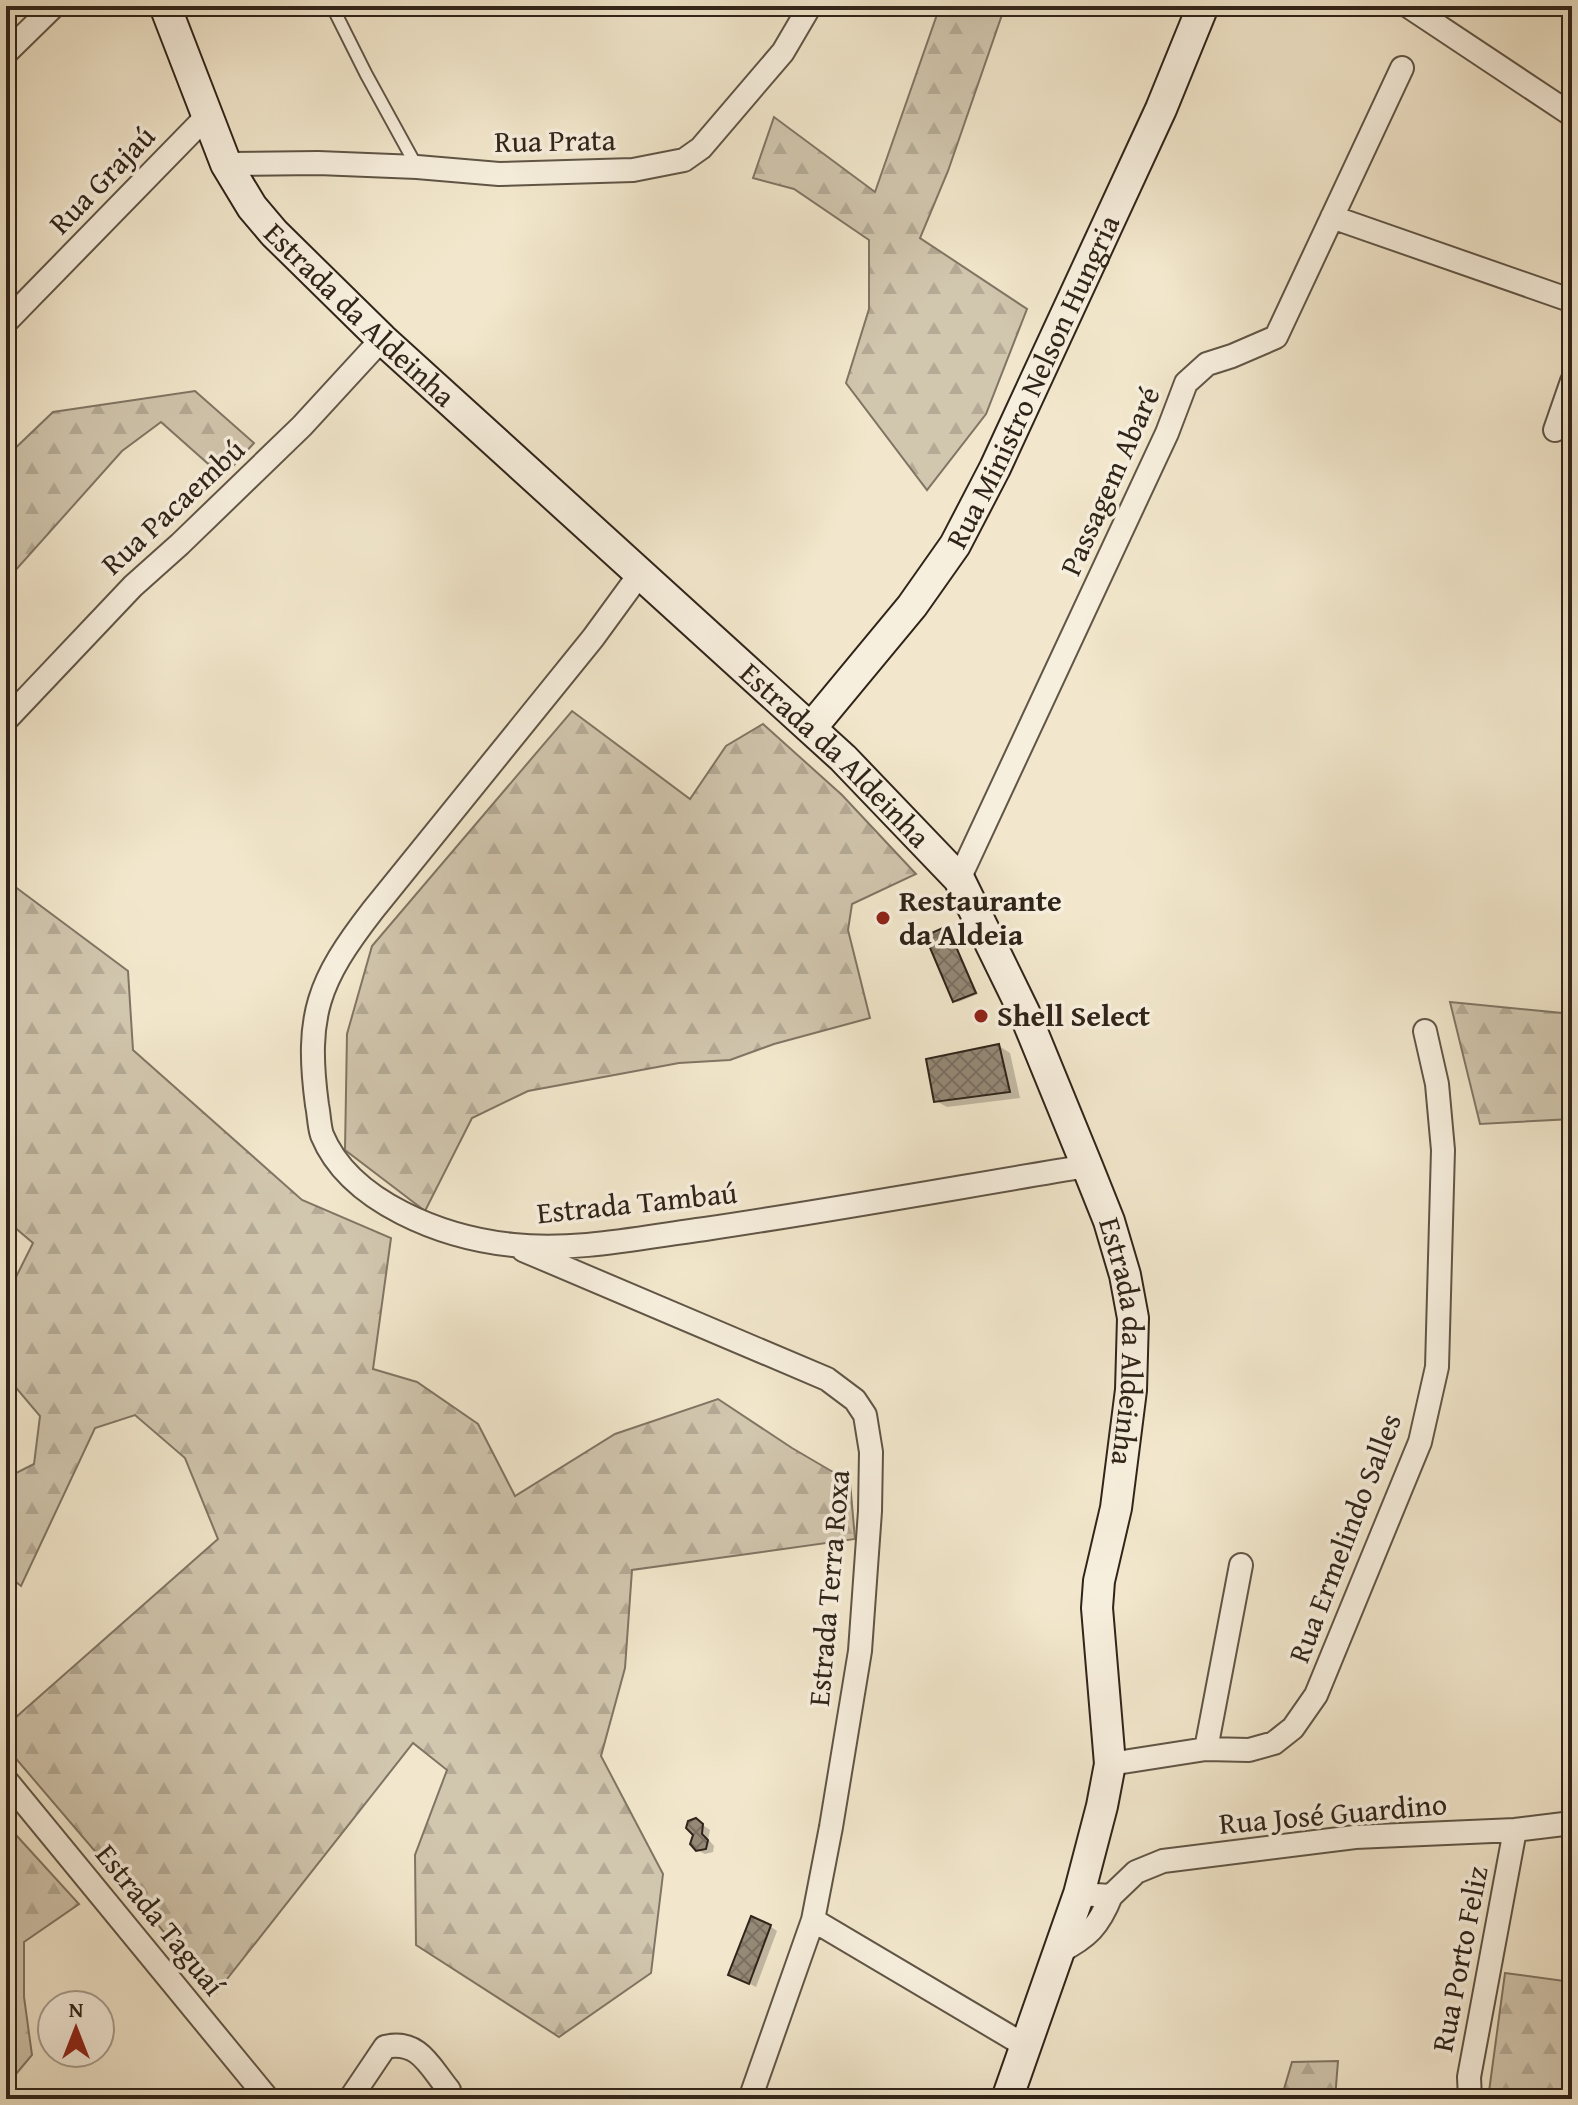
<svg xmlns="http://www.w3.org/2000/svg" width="1578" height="2105" font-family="'Gentium Book Plus',serif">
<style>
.forest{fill:url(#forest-firs);stroke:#807564;stroke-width:2}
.shadow{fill:#0003}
.building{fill:url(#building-cross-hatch);stroke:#30241a;stroke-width:2}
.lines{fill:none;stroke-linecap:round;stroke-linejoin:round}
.lane-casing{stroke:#605546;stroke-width:15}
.street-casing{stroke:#605546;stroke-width:26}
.secondary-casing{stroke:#30241a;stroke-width:34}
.lane{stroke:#f7efde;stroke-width:11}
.street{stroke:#f7efde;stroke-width:22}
.secondary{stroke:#f7efde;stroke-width:30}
.poi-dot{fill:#8f2418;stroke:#f7efde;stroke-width:3}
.labels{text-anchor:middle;stroke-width:7;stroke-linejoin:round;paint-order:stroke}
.street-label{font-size:30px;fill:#30241a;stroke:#f7efde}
.poi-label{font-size:30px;font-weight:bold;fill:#30241a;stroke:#f7efde;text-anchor:start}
</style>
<defs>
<pattern id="forest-firs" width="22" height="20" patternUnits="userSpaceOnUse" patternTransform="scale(2)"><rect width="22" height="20" fill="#d1c6ae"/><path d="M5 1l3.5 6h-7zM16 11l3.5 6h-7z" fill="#b4aa95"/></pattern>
<pattern id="building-cross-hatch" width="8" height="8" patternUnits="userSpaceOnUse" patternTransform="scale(2)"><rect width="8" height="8" fill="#958977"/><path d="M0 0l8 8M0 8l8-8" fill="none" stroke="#7a7061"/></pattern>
</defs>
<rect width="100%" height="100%" fill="#f2e7cc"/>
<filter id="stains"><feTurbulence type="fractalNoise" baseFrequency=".0025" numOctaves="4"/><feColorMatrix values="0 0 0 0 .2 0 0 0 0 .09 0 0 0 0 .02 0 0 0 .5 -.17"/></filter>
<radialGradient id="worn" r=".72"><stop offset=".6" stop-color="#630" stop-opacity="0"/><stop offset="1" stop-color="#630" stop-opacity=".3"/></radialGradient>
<!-- forest -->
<path class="forest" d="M940,6H1005L948,171L920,238L1027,309L986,414L927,490L846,383L869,309V240L794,189L753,178L774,117L875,192Z
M195,391L254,443L223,477L161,422L122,451L6,581V457L53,412Z
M572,711L690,799L726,746L763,724L842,795L916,874L852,904L848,930L870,1018L774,1044L730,1060L679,1063L528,1091L472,1118L425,1211L345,1150L347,1034L372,946Z
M14,886L128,971L133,1050L302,1200L391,1238L373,1369L417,1382L478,1424L515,1496L615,1434L718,1399L792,1448L850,1482L855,1539L632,1570L625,1668L601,1756L663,1874L651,1973L559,2037L416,1945L415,1855L447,1770L413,1743L216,1993L6,1747V1726L218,1539L185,1458L135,1415L95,1428L21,1586L6,1574V1478L34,1464L40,1416L6,1376V1297L33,1243L6,1220V895Z
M1450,1002L1572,1014V1119L1480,1124Z
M6,1824L79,1904L24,1942V1997L32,2055L6,2086Z
M1505,1973L1572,1982V2099H1488Z
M1338,2061L1335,2099H1281L1292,2062Z"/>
<!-- shadow -->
<path class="shadow" d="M947,928L978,994L958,1002L955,1001Z
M999,1046L1010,1053L1020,1098L947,1107L936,1101Z
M696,1820L710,1830L708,1839L714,1846L713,1852L705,1854L697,1850Z
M770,1926L777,1931L756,1987L738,1978Z"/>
<!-- building -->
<path class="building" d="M947,926L976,993L953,1002L925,936Z
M999,1044L1010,1092L934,1102L926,1059Z
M696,1818L703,1824L702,1834L708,1840L706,1849L696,1851L690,1844L693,1835L686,1828L688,1821Z
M751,1916L771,1925L749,1984L728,1975Z"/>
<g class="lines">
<defs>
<path id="lane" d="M332,6L366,74L417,167"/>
<path id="street" d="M1408,6L1572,115
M6,53L54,6
M226,164L318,163L417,167L499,174L633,170L684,160L701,148L783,52L810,6
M1332,217L1567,299L1572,304
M6,322L208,115
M1555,430L1572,381
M639,575L593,638L373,910C318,981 305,1015 317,1105C319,1114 319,1126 322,1135C350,1203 444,1238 513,1245C576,1252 643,1237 705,1229C833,1210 960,1187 1087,1166
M6,720L133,586L180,544L302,426L382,339
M959,879L1167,433L1186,383L1207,364L1232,356L1276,337L1402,68
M523,1250L827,1379L855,1400L865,1415L871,1452L870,1511L860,1651L831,1827L813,1920L750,2099
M1206,1749L1241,1565
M1110,1764L1206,1749L1249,1750L1274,1743L1293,1728L1316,1695L1420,1442L1437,1367L1443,1150L1437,1084L1425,1031
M6,1780L268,2099
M1111,1896L1136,1872L1163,1861L1355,1837L1515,1830L1572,1823
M813,1920L1024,2045
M1059,1952C1088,1937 1099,1926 1111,1896L1079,1894
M350,2099L385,2047C419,2039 430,2067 449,2090
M1470,2099L1469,2077L1515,1830"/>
<g id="secondary">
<path id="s1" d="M165,6L226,164L252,207L274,233L382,339L843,758L959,879L1024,1012L1087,1166L1109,1221L1125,1275L1133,1318L1131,1390L1116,1508L1099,1581L1097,1608L1110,1764L1102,1806L1079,1894L1007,2099"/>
<path id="s2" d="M811,728L912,606L955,545L995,468L1161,109L1203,6"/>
</g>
</defs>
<!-- lane casing -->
<use href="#lane" class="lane-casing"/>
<!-- street casing -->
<use href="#street" class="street-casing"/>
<!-- secondary casing -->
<use href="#secondary" class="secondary-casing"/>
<!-- lane -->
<use href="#lane" class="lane"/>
<!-- street -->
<use href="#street" class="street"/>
<!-- secondary -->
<use href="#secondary" class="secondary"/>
</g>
<!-- markers -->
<g class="poi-dot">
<circle cx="883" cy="918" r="8"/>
<circle cx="981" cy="1016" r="8"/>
</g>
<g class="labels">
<!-- street labels -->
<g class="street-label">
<text transform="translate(555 141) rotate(-1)" y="10">Rua Prata</text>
<text transform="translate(102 180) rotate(-46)" y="10">Rua Grajaú</text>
<text dy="10" stroke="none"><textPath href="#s1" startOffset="372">Estrada da Aldeinha</textPath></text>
<text dy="10" stroke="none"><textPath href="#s2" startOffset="414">Rua Ministro Nelson Hungria</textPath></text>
<text transform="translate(1110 481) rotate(-66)" y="10">Passagem Abaré</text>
<text transform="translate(173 507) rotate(-43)" y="10">Rua Pacaembú</text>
<text dy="10" stroke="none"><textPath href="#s1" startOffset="1020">Estrada da Aldeinha</textPath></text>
<text transform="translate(637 1203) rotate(-6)" y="10">Estrada Tambaú</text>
<text dy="10" stroke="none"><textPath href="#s1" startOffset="1692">Estrada da Aldeinha</textPath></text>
<text transform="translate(1345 1538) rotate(-69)" y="10">Rua Ermelindo Salles</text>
<text transform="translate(829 1588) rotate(-85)" y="10">Estrada Terra Roxa</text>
<text transform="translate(1333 1814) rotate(-5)" y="10">Rua José Guardino</text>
<text transform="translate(160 1920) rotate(51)" y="10">Estrada Taguaí</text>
<text transform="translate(1460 1959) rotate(-79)" y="10">Rua Porto Feliz</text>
</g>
<!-- poi labels -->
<g class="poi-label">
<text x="899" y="911">Restaurante<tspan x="899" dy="34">da Aldeia</tspan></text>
<text x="997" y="1026">Shell Select</text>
</g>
</g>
<!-- margin -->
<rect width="1578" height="2105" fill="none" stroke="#f2e7cc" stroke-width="32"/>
<rect x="8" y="8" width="1562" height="2089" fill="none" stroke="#30241a" stroke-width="4"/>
<rect x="16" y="16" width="1546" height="2073" fill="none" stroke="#30241a" stroke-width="2"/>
<!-- north arrow -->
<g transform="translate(76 2029)"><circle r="38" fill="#f7efde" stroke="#a79e90" stroke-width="2"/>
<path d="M0-6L14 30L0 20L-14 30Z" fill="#8f2418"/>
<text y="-12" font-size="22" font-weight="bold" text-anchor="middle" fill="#30241a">N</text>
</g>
<rect width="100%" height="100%" filter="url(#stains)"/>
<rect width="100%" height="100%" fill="url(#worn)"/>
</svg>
